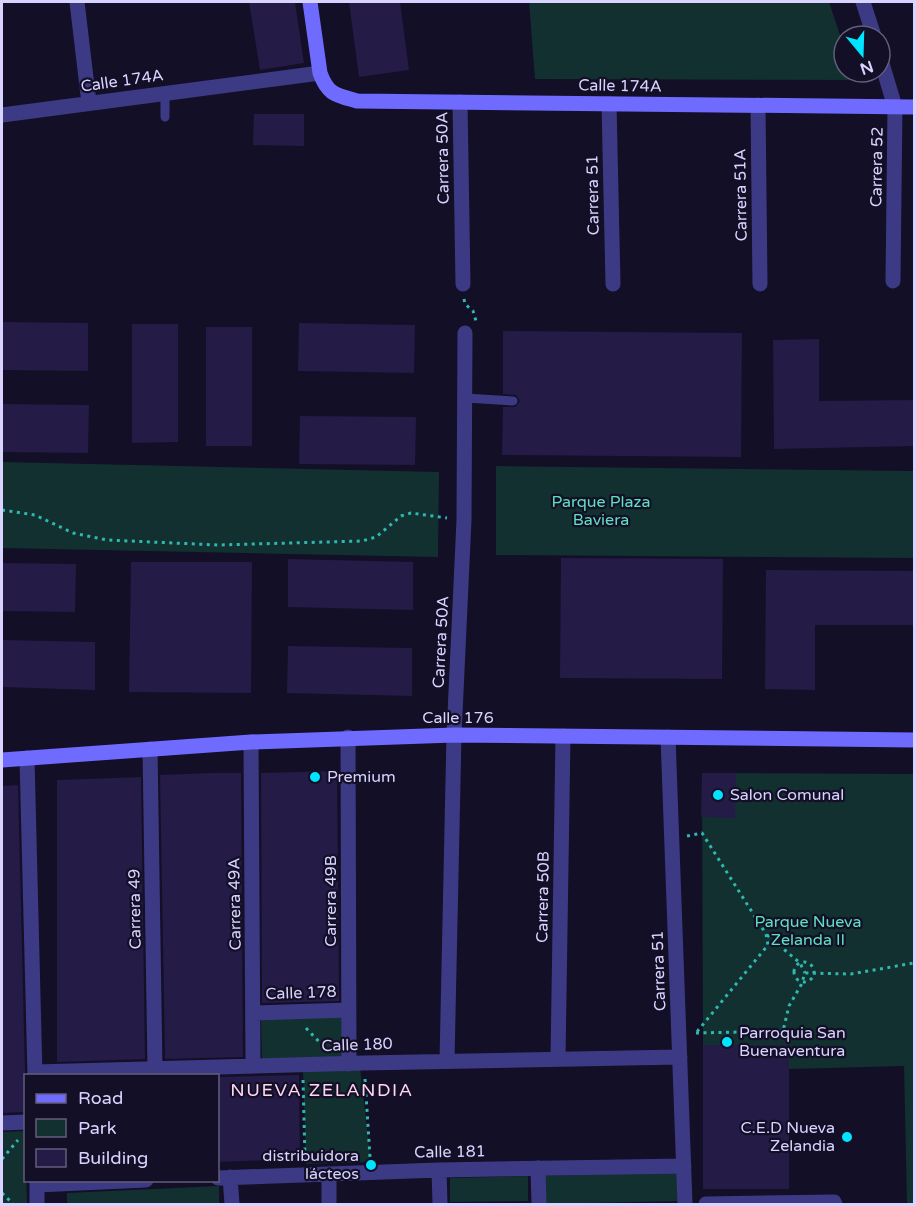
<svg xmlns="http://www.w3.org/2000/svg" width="916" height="1206" font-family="'Varela Round',sans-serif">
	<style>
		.green { fill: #12302f }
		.building { fill: #241b47 }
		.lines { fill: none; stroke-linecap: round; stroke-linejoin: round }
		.path { stroke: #2fb8b0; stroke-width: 3; stroke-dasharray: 3 4.5; stroke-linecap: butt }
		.lane { stroke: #3d3a85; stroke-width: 9 }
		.street { stroke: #3d3a85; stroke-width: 15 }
		.secondary { stroke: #6f6bff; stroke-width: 15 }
		.poi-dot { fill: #00e5ff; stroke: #130f26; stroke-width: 2 }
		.labels { text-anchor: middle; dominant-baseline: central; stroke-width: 4.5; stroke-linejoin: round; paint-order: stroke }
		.street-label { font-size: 16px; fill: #d9d4ff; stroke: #130f26 }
		.park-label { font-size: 16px; fill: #5fe0c0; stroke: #130f26 }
		.poi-label { font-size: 16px; fill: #d9d4ff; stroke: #130f26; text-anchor: start }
		.neighbourhood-label { font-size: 18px; letter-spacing: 1.5px; fill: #ffd6f0; stroke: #130f26 }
	</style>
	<rect width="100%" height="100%" fill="#130f26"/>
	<path class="green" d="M529,2h300l15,45v25h9l2,8 -320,-1z
		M2,462l437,10 -1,85 -436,-9z
		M496,466l418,5v87l-418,-3z
		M702,773l212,1v430h-7l-3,-138 -115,3v-24h-86z
		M345,1017v42l-83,3 -1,-43z
		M360,1067l10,88 -2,7 -62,2 -3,-94z
		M25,1131l2,73h-25v-72z
		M680,1172l1,29 -135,3 -1,-28z
		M528,1176v25l-78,1v-24z
		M219,1186v18h-152v-11z"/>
	<path class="building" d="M249,2h46l9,61 -44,7z
		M349,2h51l9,68 -50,7z
		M254,114h50v32l-51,-1z
		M2,322l86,1v48l-86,-1z
		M299,323l116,2 -1,48 -116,-2z
		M132,324h46v118l-46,1z
		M206,327h46v119h-46z
		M503,331l239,2 -1,124 -239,-2 1,-48h12l5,-6 -4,-6 -13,-1z
		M819,339v62l96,-1v46l-141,3 -1,-109z
		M2,404l87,1 -1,48 -86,-1z
		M300,416l116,1 -1,48 -116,-1z
		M561,558l162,1 -1,120 -162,-1z
		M288,559l125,3v48l-125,-3z
		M131,562h121l-1,131 -122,-1z
		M2,563l74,1 -1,48 -73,-1z
		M766,570l149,1v54h-100v65l-50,-1z
		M2,640l93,2v48l-93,-3z
		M288,646l124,2v48l-125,-3z
		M337,771l2,230 -77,2 -1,-230z
		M210,773h31l2,284 -78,2 -5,-284z
		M702,773h34l-1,45 -34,-1z
		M141,777l4,282 -88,3v-282z
		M18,785l8,327 -24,1v-327z
		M703,1045h86v144h-86z
		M299,1075l1,84 -82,3v-85z"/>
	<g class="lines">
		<path class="path" d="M464,299l1,5 8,7 3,10
			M2,510l33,5 38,18 34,7 111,5 144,-4 14,-4 25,-21 10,-3 36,5
			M687,836l15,-3 64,101 2,11 -72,88
			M767,935l33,28 5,10
			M794 972a10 10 0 1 1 20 0a10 10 0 1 1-20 0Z
			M306,1028l18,19
			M696,1033l87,-2 6,-25 12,-21 4,-12 46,1 63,-11
			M365,1079l5,78
			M303,1080l2,78
			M2,1159l16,-19
			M2,1193l11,11"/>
		<path class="lane" d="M165,93v24
			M465,398l48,3"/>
		<path class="street" d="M77,2l12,101
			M863,2l11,34
			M880,57l15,50 -2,174
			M460,102l3,182
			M609,104l4,180
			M758,105l2,179
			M2,115l318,-42
			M348,737l1,327
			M668,737l17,467
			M251,742l2,324
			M150,749l5,320
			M27,758l8,318
			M254,1013l95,-3
			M558,1059l5,-323
			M447,1061l7,-326 10,-215 1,-187
			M35,1072l329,-9 316,-6
			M2,1123l24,-1
			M538,1168l1,36
			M439,1170l1,34
			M329,1174v30
			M230,1177l2,27
			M218,1178l221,-8 245,-4
			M37,1180v24
			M37,1185l109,-5
			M706,1204l128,-2 1,2"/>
		<path class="secondary" d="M310,2l10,71c8,22 16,22 37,28l557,6
			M2,760l249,-18 203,-7 460,5"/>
	</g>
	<g class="poi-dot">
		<circle cx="315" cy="777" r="6"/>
		<circle cx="718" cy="795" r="6"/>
		<circle cx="727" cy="1042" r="6"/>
		<circle cx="847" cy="1137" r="6"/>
		<circle cx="371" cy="1165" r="6"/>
	</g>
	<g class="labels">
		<g class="street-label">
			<text transform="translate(122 81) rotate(-8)">Calle 174A</text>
			<text transform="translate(620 86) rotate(1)">Calle 174A</text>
			<text transform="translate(443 158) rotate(-91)">Carrera 50A</text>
			<text transform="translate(877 167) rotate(-89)">Carrera 52</text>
			<text transform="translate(593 195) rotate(-91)">Carrera 51</text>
			<text transform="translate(741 195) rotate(-91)">Carrera 51A</text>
			<text transform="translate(441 642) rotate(-87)">Carrera 50A</text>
			<text x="458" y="718">Calle 176</text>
			<text transform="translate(543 897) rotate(-89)">Carrera 50B</text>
			<text transform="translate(331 901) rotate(-90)">Carrera 49B</text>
			<text transform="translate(235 904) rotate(-91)">Carrera 49A</text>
			<text transform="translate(135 909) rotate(-91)">Carrera 49</text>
			<text transform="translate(659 971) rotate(-92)">Carrera 51</text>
			<text transform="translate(301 993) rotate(-2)">Calle 178</text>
			<text transform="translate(357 1045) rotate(-2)">Calle 180</text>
			<text transform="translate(450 1152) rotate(-1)">Calle 181</text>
		</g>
		<g class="park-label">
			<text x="601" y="502">Parque Plaza<tspan x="601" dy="18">Baviera</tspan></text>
			<text x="808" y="922">Parque Nueva<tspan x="808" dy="18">Zelanda II</tspan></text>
		</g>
		<g class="poi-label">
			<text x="327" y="777">Premium</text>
			<text x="730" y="795">Salon Comunal</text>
			<text x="739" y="1033">Parroquia San<tspan x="739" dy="18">Buenaventura</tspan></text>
			<text x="835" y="1128" text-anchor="end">C.E.D Nueva<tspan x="835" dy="18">Zelandia</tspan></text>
			<text x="359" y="1156" text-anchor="end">distribuidora<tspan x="359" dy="18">lácteos</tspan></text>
		</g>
		<g class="neighbourhood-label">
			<text x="322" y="1090">NUEVA ZELANDIA</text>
		</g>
	</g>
	<rect width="916" height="1206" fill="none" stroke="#d9d4ff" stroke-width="6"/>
	<rect x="24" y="1074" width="195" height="108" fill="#130f26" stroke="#625e7d" stroke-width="1.5"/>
	<rect x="36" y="1094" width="30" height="9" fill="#6f6bff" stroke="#625e7d" stroke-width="1.5"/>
	<text x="78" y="1104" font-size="18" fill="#d9d4ff">Road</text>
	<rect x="36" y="1119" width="30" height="18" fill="#12302f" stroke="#625e7d" stroke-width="1.5"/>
	<text x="78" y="1134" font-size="18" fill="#d9d4ff">Park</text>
	<rect x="36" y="1149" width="30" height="18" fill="#241b47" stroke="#625e7d" stroke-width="1.5"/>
	<text x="78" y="1164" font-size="18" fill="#d9d4ff">Building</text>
	<g transform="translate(862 54) rotate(161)"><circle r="28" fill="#130f26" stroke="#625e7d" stroke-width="1.5"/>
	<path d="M0-4.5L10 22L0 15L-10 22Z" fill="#00e5ff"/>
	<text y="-9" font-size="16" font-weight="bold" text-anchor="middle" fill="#d9d4ff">N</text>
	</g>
</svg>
